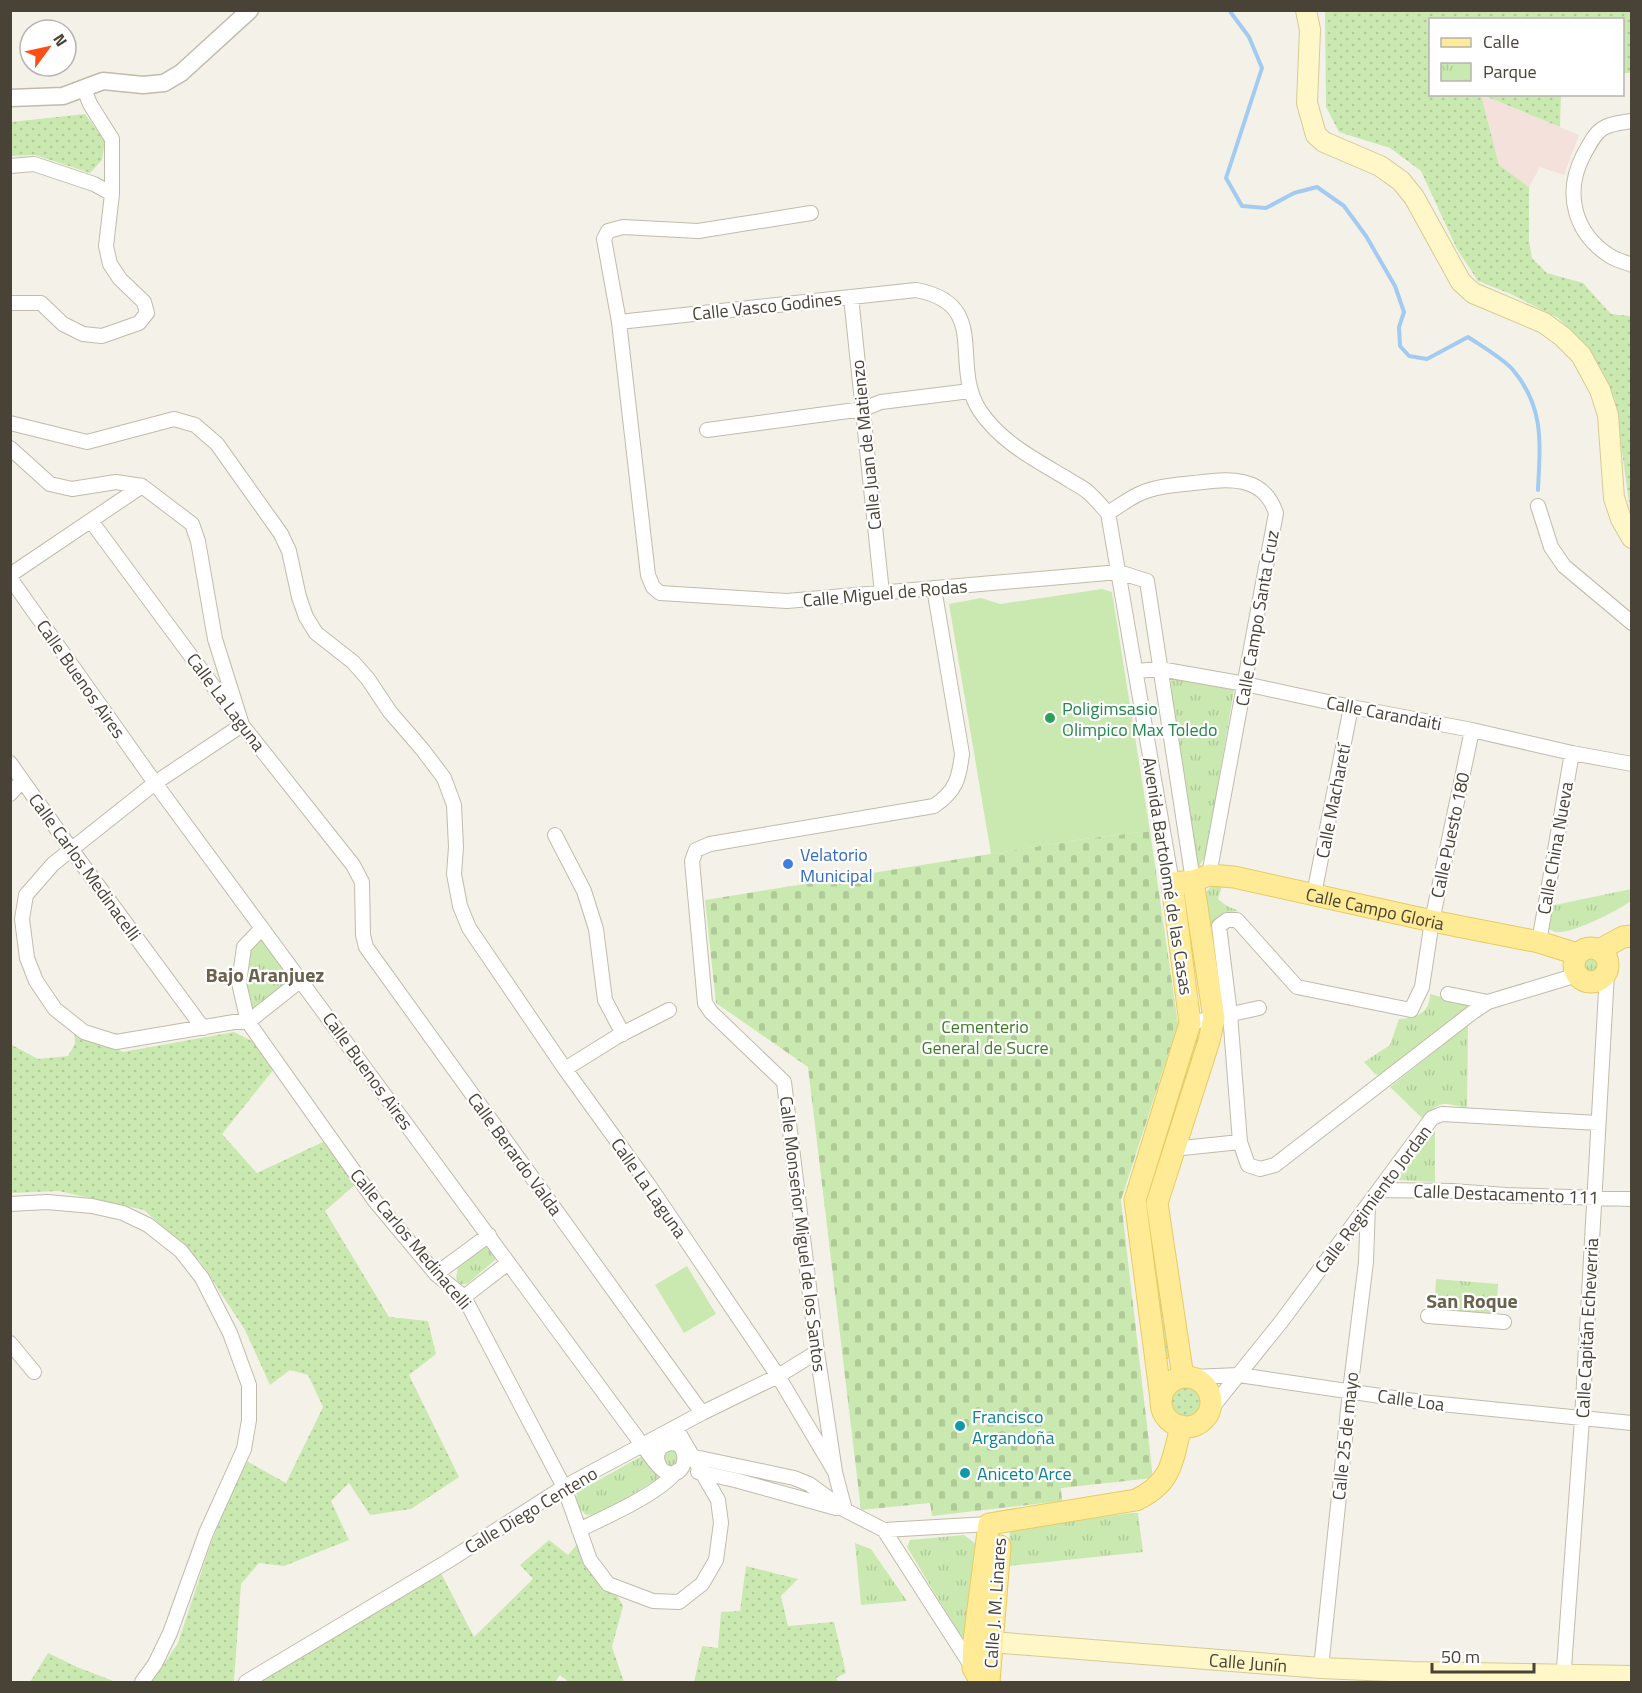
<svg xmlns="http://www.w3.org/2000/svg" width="1642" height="1693" font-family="'Titillium Web',sans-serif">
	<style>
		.medical { fill: #f5e1db }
		.grass { fill: url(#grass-dots) }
		.cemetery { fill: url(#cemetery-stones) }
		.park { fill: url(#park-tufts) }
		.garden { fill: #cae9b0 }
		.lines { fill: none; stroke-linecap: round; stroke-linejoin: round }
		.stream { stroke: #a3cbf2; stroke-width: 4 }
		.minor-casing { stroke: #c0bbaa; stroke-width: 16 }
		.tertiary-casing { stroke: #c0bbaa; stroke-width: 19 }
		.secondary-casing { stroke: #d5ca97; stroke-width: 22 }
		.primary-casing { stroke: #e7cb64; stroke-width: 23 }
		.minor { stroke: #fff; stroke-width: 14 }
		.tertiary { stroke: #fff; stroke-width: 16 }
		.secondary { stroke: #fff7c7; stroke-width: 20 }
		.primary { stroke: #ffeb96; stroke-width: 21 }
		.leisure-dot { fill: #2e9e5b; stroke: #fff; stroke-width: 2 }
		.shop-dot { fill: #3f7fe0; stroke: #fff; stroke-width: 2 }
		.culture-dot { fill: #0f9aa8; stroke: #fff; stroke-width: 2 }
		.labels { text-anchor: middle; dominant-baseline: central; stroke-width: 4.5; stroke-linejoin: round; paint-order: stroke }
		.street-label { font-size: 18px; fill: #484336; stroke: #fff }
		.leisure-label { font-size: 18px; fill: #27864d; stroke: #fff; text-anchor: start }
		.shop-label { font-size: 18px; fill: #366cbe; stroke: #fff; text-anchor: start }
		.park-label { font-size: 18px; fill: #407c28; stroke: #fff }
		.culture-label { font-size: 18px; fill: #0d838f; stroke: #fff; text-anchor: start }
		.neighbourhood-label { font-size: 20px; font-weight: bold; fill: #6b624d; stroke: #fff }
	</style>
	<defs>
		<pattern id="grass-dots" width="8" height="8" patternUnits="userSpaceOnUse" patternTransform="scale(1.5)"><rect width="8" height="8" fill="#cae9b0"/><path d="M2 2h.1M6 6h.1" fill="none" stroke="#afc998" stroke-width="1.8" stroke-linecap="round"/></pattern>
		<pattern id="cemetery-stones" width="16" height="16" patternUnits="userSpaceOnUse" patternTransform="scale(1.5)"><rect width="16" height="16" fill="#cae9b0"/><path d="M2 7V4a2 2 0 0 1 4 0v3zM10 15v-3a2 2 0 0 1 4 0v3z" fill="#afc998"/></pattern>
		<pattern id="park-tufts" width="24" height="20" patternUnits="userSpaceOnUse" patternTransform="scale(1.5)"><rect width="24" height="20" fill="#cae9b0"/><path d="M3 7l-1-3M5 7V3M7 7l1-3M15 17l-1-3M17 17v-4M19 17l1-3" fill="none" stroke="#afc998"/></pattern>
	</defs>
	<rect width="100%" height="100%" fill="#f4f2e8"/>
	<path class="medical" d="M1481,95l98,40 -15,40 -24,-8 -11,20 -30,-22z"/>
	<path class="grass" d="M1325,11h306v62h-9v-53h-192v74l51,1 18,70 30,22v55l3,16 15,15 36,10 28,31 20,2v201l-16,-117 -25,-50 -32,-32 -47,-24 -33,-13 -21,-32 -36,-78 -31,-23 -51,-16 -13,-25z
		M1482,95h79l-1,32z
		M85,114l20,27 -3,19 -12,13 -55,-18 -24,1v-34z
		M74,1023l11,11 38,18 111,-20 22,11 18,26 -52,65 35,39 70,-33 30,43 -32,28 64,106 39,4 8,33 -27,21 50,102 -48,32 -41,6 -21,-32 -18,18 18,39 -65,26 -25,-3 -18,21 -7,97 -2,1h-80l26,-39 31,-94 34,-90 43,24 37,-76 -15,-32 -18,-5 -20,15 -25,-55 -45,-69 -56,-51 -85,-19 -48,2 -1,-149 28,15 30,-3 7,-12z
		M1197,1035l3,2 -50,158 21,160 -3,4h-4l-23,-153z
		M1166 1403a20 20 0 1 1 40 0a20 20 0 1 1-40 0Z
		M584,1536l39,70 -11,41 12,35h-55l-9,-7 -5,7h-294l180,-109 33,64 59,-58 -13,-14 29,-25 19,15z
		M746,1566l52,13 -17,17 7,30 46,-4 12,51 -10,5 2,4h-144l8,-36 16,2 3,-36 19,-1z
		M48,1653l29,14 39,15h-86z"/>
	<path class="cemetery" d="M1150,831l28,193 -57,176 32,278 -92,10 1,13 -130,15 -2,-13 -69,7 -53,-443 -92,-64 -11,-103 378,-61z"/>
	<path class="park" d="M1173,678l51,8 10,4 -28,165 -8,13 -29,-184z
		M1223,883l-5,16 9,7 12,5c-13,1 -22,2 -26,16l12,82 -6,1 -16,-108c3,-13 7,-17 20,-19z
		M1631,889v12c-12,9 -59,33 -74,31 -3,0 -6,-2 -9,-3l2,-23z
		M262,937l30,43 -41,33 -8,-34 6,-32z
		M1580 965a11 11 0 1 1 22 0a11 11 0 1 1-22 0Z
		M1430,994l40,11 -90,71 -5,-2 -11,-12 26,-17 9,-26c16,-1 31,-5 31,-25z
		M1468,1025l-1,83c-24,-5 -27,-9 -44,11l-33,-32z
		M1435,1131v51l-38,-2z
		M485,1246l7,2 4,5 -1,7 -28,24h-7l-4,-6 2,-11z
		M1436,1279l62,5 -2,30 -62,-5z
		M664 1458a7 7 0 1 1 14 0a7 7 0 1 1-14 0Z
		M642,1456l17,22 -59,36 -14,1c-9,-8 -11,-12 -9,-23z
		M1132,1513h6l5,39 -135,14 2,-37z
		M964,1535l12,9 -7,92 -8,1 -54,-90 3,-7z
		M855,1543l16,6 36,52 -46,4z"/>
	<path class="garden" d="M1102,589l10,3 38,239 -67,8 -92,15 -42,-250 32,-6 19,6z
		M687,1266l29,48 -32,19 -29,-48z"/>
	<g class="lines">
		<path class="stream" d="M1229,10l20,27 13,31 -36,110 16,28 24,2 28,-15 23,-6 27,19 22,30 29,50 9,26 -5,15 1,19 9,10 18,3 41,-22c12,8 37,23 45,33 32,38 27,74 25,120"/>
		<g class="minor-casing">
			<path id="minor" d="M1632,121c-32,4 -34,7 -49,35 -19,37 -9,77 27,100 6,4 15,6 22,9
				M10,166l24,-2 60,20 18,10
				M811,213l-113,18 -75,-4 -15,4 -4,8 15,83 29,253 5,12 7,6 127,8 332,-29 28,9 46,300
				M851,297l31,296
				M10,303h31l22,21 20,10 19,2 37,-13 8,-10 -3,-11 -24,-23 -10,-15 -4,-18 6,-52v-55l-22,-35 -6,-15
				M619,322l297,-32c76,14 33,74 64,121 21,31 54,48 86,67 7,5 17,9 23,15 7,6 13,14 19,20l64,370
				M10,423l77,19 87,-23 21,6 22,19 64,90 8,17 10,46 7,20 10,16 37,29 15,17 22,33 32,37 22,29 10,27 2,42 -2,27 6,32 9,22 96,141 83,115 130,192 57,96
				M707,430l156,-21 18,-7 89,-11
				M10,448l40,36 22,5 44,-7 26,4
				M1538,506l13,41 13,19 68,57
				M1108,513c10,-6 20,-14 31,-19 17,-8 36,-9 55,-11 33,-4 69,-9 82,30l-67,362
				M91,521l151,204 111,140 9,17 1,53 3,12 336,466
				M10,575l132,-89 50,38 6,17 17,98 27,86 -87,58 -102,81 -27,31 -4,24 5,39 9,23 19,28 29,23 32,10 118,-20h14l53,-42
				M10,578l145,205 488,663c6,7 13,20 21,25 24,14 29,-34 3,-27 -11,4 -12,15 -7,23
				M1136,671l24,-2 85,15 106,23 121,23 100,23 60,11
				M1472,730l-40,191 -10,66 -11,23 -114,-23 -60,-67h-10l-8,6 11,88 10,128 8,23 12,4 15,-4 198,-153 15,-10 89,-27
				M10,763l61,86 132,179
				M10,794l12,-13
				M555,835l29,56 12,38 9,71 18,34
				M1314,894l37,-187
				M262,928l-18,19 -5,36 9,39 127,179 61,73 28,23 100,190 26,73 18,24 45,17 26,1 23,-18 14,-24 5,-37 -3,-23 -42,-72
				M1539,942l33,-189
				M1448,994l40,8
				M1190,1023l69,-15
				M565,1069l53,-33 51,-26
				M1173,1149l67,-7
				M1380,1190l72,1 54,4 126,4
				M10,1204l37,-2 45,4 31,7 25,12 33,26 21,27 28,55 19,52v35l-5,29 -38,84 -36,100 -15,31 -13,18
				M436,1274l53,-39
				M464,1297l44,-34
				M1428,1316l76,6
				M10,1343l24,29
				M1191,1377l48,-2 182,27 211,21
				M1210,1410l71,-88 151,-204 10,-4 156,9
				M690,1456l104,22 15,6 36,26 39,20 105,-6
				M698,1472l37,8 101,28
				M845,1510l-10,-38 -18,-120 -33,-270 -73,-70 -6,-9 -13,-142 4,-11 14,-6 224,-38c22,-15 25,-27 28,-52l-28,-166
				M579,1530c28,-14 78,-35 98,-59
				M884,1530l88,137
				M1321,1668l29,-277 16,-129 2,-58
				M246,1682l202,-121 116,-74 138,-74 76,-37 39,-24
				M1563,1682l19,-263 25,-446"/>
		</g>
		<g class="tertiary-casing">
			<path id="tertiary" d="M10,98l53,-2 40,-15 40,4 21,-2 17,-10 69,-63"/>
		</g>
		<g class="secondary-casing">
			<g id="secondary">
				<path d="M1306,10l4,20 -3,73 9,32 8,7 56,24 21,15 13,16 47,85 12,11 71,30 19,14 18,18 19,35 8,25 6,83 7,21 11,19"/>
				<path id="s1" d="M991,1642l330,26 92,4 219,4"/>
			</g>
		</g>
		<g class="primary-casing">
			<g id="primary">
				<circle cx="1591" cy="965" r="17"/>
				<path d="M1601,949l22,-12 9,-1"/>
				<path d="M1183,1377l-26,-174 52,-162 5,-23 -21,-137"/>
				<circle cx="1186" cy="1402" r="25"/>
				<path id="s2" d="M1161,1399l-26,-199 55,-177 -18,-140 21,-2 16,-6 25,2 198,44 107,21 38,12"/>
				<path d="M981,1682l-8,-14 1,-28 15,-116 147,-24c36,-17 36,-38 45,-74"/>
				<path d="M989,1682l11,-136"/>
			</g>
		</g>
		<use href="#minor" class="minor"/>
		<use href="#tertiary" class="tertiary"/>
		<use href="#secondary" class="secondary"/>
		<use href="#primary" class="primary"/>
	</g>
	<circle class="leisure-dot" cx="1050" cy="718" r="6"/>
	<circle class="shop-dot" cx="788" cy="864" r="6"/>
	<g class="culture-dot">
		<circle cx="960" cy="1426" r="6"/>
		<circle cx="965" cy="1473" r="6"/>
	</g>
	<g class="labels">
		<g class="street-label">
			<text transform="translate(767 306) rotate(-6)">Calle Vasco Godines</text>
			<text transform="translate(866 445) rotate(-96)">Calle Juan de Matienzo</text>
			<text transform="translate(885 593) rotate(-5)">Calle Miguel de Rodas</text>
			<text transform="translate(1257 618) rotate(-80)">Calle Campo Santa Cruz</text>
			<text transform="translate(81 679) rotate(55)">Calle Buenos Aires</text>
			<text transform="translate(226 702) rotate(53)">Calle La Laguna</text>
			<text transform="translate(1384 713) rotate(11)">Calle Carandaiti</text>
			<text transform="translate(1333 801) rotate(-79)">Calle Macharetí</text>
			<text transform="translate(1450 835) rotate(-78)">Calle Puesto 180</text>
			<text transform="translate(1555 848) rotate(-80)">Calle China Nueva</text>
			<text transform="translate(85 867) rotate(54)">Calle Carlos Medinacelli</text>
			<text transform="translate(1168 876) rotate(81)">Avenida Bartolomé de las Casas</text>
			<text stroke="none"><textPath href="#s2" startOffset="735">Calle Campo Gloria</textPath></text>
			<text transform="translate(368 1071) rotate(54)">Calle Buenos Aires</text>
			<text transform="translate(515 1154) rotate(54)">Calle Berardo Valda</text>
			<text transform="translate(649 1188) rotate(55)">Calle La Laguna</text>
			<text transform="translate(1506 1194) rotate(2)">Calle Destacamento 111</text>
			<text transform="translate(1373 1199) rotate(-53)">Calle Regimiento Jordan</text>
			<text transform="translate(803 1234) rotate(83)">Calle Monseñor Miguel de los Santos</text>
			<text transform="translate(411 1239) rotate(50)">Calle Carlos Medinacelli</text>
			<text transform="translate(1587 1328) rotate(-87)">Calle Capitán Echeverria</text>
			<text transform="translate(1411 1400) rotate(8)">Calle Loa</text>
			<text transform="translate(1345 1436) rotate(-84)">Calle 25 de mayo</text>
			<text transform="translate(531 1510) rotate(-31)">Calle Diego Centeno</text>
			<text transform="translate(995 1603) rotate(-86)">Calle J. M. Linares</text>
			<text stroke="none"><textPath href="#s1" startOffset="258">Calle Junín</textPath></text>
		</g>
		<g class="leisure-label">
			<text x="1062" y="708">Poligimsasio<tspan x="1062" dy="21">Olimpico Max Toledo</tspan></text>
		</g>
		<g class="shop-label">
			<text x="800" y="854">Velatorio<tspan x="800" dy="21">Municipal</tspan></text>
		</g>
		<g class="park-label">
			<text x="985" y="1026">Cementerio<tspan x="985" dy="21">General de Sucre</tspan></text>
		</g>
		<g class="culture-label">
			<text x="972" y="1416">Francisco<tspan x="972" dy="21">Argandoña</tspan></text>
			<text x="977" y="1473">Aniceto Arce</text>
		</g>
		<g class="neighbourhood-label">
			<text x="265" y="974">Bajo Aranjuez</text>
			<text x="1472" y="1300">San Roque</text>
		</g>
	</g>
	<rect width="1642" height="1693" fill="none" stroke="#484336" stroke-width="24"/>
	<rect x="1429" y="18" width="195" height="78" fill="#ffffff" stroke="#b6b4af" stroke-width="1.5"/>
	<rect x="1441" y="38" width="30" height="9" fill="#ffeb96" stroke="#b6b4af" stroke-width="1.5"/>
	<text x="1483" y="48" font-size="18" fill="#484336">Calle</text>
	<rect x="1441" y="63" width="30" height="18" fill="url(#park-tufts)" stroke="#b6b4af" stroke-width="1.5"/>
	<text x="1483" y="78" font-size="18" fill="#484336">Parque</text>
	<g transform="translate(48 48) rotate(57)"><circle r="28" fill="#ffffff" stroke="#b6b4af" stroke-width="1.5"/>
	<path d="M0-4.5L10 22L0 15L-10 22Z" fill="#ff4e15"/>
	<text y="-9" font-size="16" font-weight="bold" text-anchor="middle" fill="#484336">N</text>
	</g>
	<path d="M1432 1663v9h102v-9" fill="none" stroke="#484336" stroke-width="3"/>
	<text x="1441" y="1663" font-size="18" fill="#484336" stroke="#ffffff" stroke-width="4.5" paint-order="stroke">50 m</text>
</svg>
